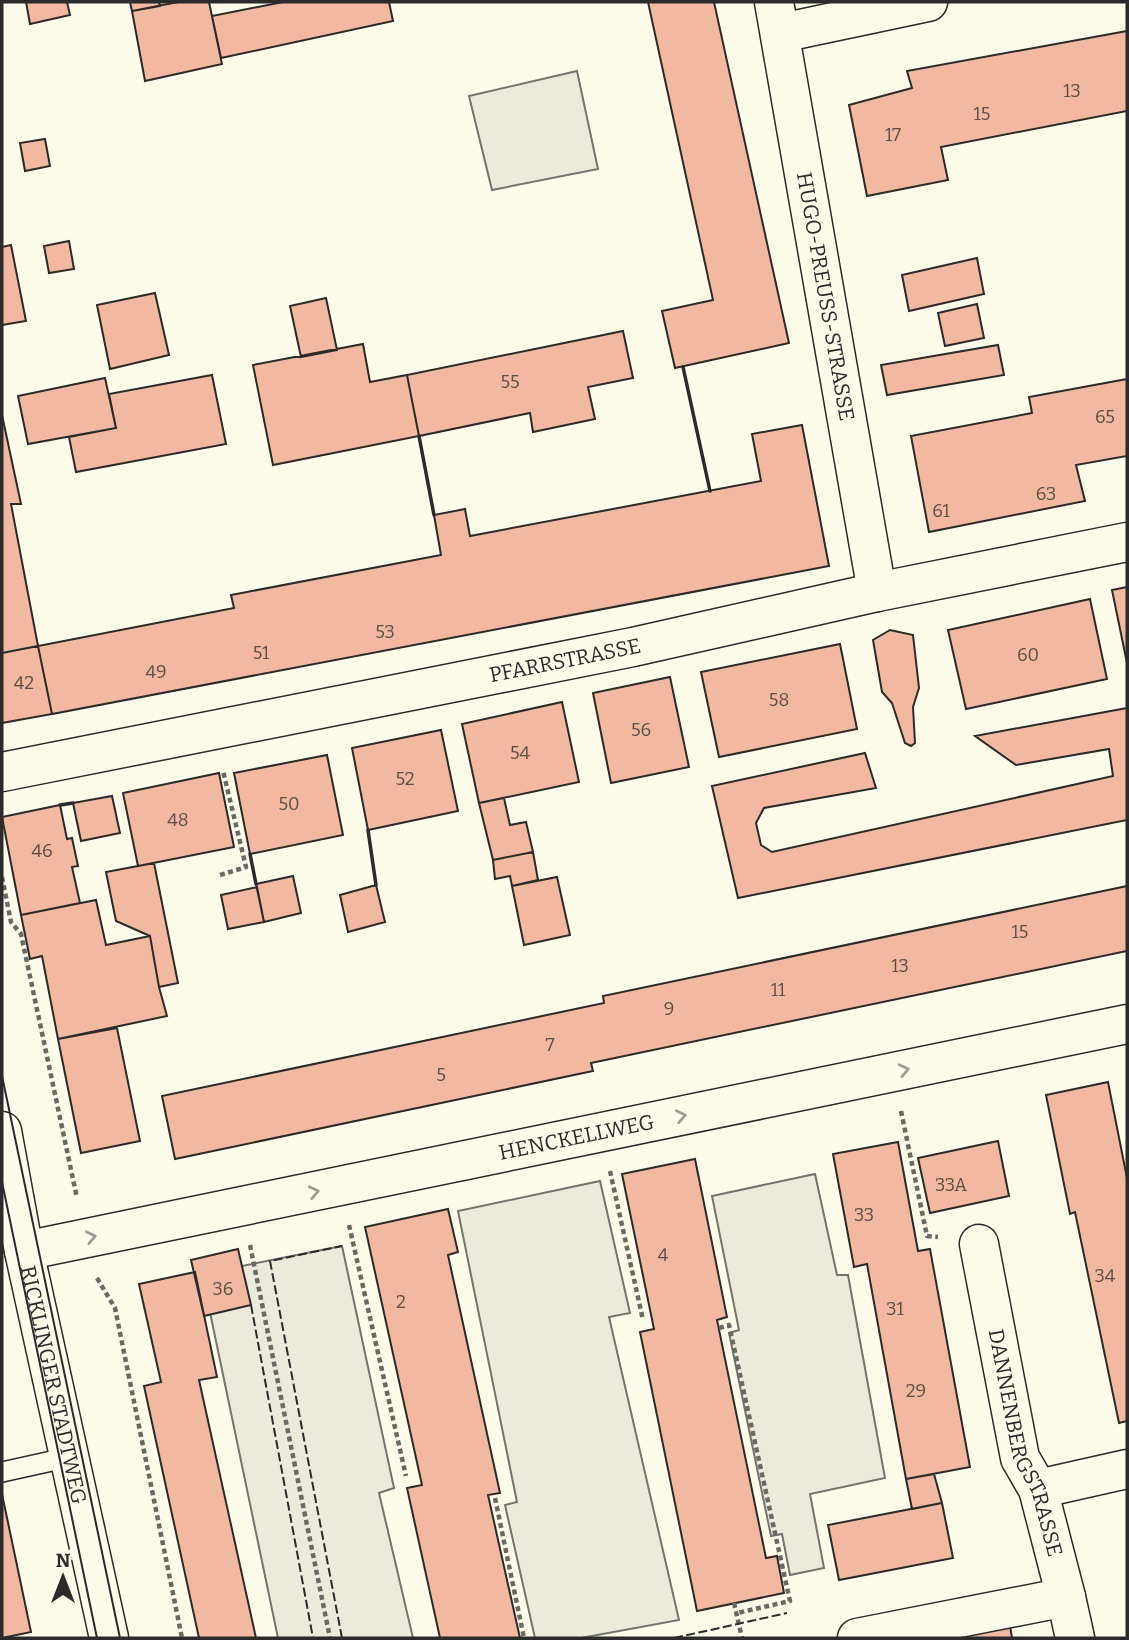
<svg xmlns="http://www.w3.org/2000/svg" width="1129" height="1640" font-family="Bitter,serif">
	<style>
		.green { fill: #ecebdb; stroke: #74746e; stroke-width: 2 }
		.building { fill: #f2b8a0; stroke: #2b2b2b; stroke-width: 2 }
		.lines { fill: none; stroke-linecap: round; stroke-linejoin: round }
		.service-casing { stroke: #2b2b2b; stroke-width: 22 }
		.minor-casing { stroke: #2b2b2b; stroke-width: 41 }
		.tertiary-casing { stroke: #2b2b2b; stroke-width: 41 }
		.path { stroke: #6a6964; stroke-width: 4.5; stroke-dasharray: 5 3.5; stroke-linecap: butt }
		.service { stroke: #fdfbea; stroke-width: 19 }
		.minor { stroke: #fdfbea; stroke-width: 38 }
		.tertiary { stroke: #fdfbea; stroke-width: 38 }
		.tram { stroke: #2b2b2b; stroke-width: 2 }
		.fence { stroke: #2b2b2b; stroke-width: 2; stroke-dasharray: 9 3.5; stroke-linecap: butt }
		.wall { stroke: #2b2b2b; stroke-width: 3.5 }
		.oneway { stroke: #9e9d94 }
		.labels { text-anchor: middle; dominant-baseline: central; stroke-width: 5; stroke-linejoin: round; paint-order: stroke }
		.number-label { font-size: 18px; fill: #5d4e48 }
		.street-label { font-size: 21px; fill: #2b2b2b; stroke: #fdfbea }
	</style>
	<rect width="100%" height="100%" fill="#fdfbea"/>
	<path class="green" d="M577,71l21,98 -106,21 -23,-94z
		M815,1174l22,101h11l37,203 -75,16 14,74 -34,7 -8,-41 -11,2 -42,-203 10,-3 -27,-134z
		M600,1181l30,132 -21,4 70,303 -98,18h-46l-30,-133 12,-3 -59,-291z
		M342,1246l52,242 -15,5 34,145h-135l-76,-364z"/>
	<path class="building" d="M26,2h41l3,13 -40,9z
		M130,2h29l1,4 -28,5z
		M178,2h31l13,62 -77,17 -13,-70z
		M283,2h106l4,19 -172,37 -9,-42z
		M648,2h66l75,341 -114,25 -13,-57 51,-11z
		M1127,31v80l-186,36 7,33 -81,16 -18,-91 63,-17 -5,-17z
		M45,139l5,27 -25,5 -5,-28z
		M69,241l5,28 -25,4 -5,-27z
		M11,245l15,76 -24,4v-78z
		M977,258l7,36 -75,17 -7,-36z
		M155,293l14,62 -59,14 -13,-64z
		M326,298l11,52 -36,7 -11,-51z
		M977,304l7,34 -39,8 -7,-33z
		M623,331l10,47 -45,9 7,32 -62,13 -3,-19 -111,23 -12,-61z
		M363,344l7,38 37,-7 12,61 -146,29 -20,-100z
		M998,345l6,30 -117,20 -6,-30z
		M212,375l14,69 -150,28 -7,-35 47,-9 -7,-34z
		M105,378l11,50 -88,16 -10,-48z
		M1127,379v77l-51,9 9,36 -156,31 -18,-96 121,-23 -3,-16z
		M2,415l19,89h-10l27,142 -36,7z
		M802,425l27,141 -777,148 -14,-68 196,-38 -3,-13 210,-40 -7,-40 31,-6 5,27 291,-55 -9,-47z
		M1127,587v76l-15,-73z
		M1090,599l17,80 -141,30 -18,-79z
		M890,630l23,5 6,53 -6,19 2,36 -4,3 -6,-3 -13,-40 -10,-11 -9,-52z
		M840,644l17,85 -138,28 -18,-85z
		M38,646l14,68 -50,9v-70z
		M670,677l19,90 -78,16 -18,-90z
		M562,702l17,80 -100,21 -17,-79z
		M1127,708v112l-389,78 -26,-112 153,-33 11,35 -112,20 -8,15 5,22 11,7 341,-76 -4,-27 -93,16 -41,-29z
		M441,730l17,81 -90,19 -16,-82z
		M327,755l16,80 -93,19 -16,-81z
		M219,773l15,74 -96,19 -15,-73z
		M112,796l8,37 -39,8 -8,-38z
		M504,798l6,27 16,-3 7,30 -40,8 -14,-57z
		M60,805l7,34 5,-1 6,28 -6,1 8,36 -59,12 -19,-98z
		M533,852l5,28 -26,6 -2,-10 -15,3 -2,-19z
		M154,863l24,120 -19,4 -9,-51 -34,-15 -10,-49z
		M293,876l8,37 -37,9 -8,-38z
		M557,877l13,58 -46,10 -12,-59z
		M376,885l9,37 -37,10 -8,-37z
		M1127,886v65l-536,112 2,8 -418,88 -13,-63 442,-93 -1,-7z
		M257,887l7,35 -36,7 -7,-34z
		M96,900l10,45 44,-9 9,51 8,29 -109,23 -16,-83 -12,3 -9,-44z
		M117,1028l23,113 -59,12 -23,-114z
		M1108,1082l19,96v243l-8,2 -44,-211 -5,2 -24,-119z
		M998,1141l11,55 -79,17 -12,-55z
		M898,1142l20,109 12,-2 40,218 -64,12 -39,-215 -13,3 -21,-113z
		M695,1159l32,158 -10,3 49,238 11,-2 7,37 -87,18 -57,-279 14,-3 -32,-155z
		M448,1209l10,43 -10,3 52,238 -12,2 32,143h-80l-33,-150 15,-3 -57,-258z
		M238,1249l13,56 -47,11 -13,-56z
		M195,1272l22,105 -18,3 57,258h-57l-55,-252 17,-4 -22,-98z
		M934,1474l8,29 -30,6 -6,-30z
		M2,1494l29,138 -29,6z
		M942,1503l11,55 -114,22 -11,-55z
		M1010,1626l2,12h-66z"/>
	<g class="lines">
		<g class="service-casing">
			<path id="service" d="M2,1472l68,-15"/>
		</g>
		<g class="minor-casing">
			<g id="minor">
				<path id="s1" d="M774,2l103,590"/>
				<path d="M781,33l147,-31"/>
				<path id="s2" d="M979,1244l41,214 18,31 28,108 9,41"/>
				<path id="s3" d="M24,1251l1103,-227"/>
				<path d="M1038,1489l89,-20"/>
				<path d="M857,1638l209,-41"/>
			</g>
		</g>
		<g class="tertiary-casing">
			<g id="tertiary">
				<path id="s4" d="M2,772l631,-125 244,-55 250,-50"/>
				<path id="s5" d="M2,1131l22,120 85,387"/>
			</g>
		</g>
		<path class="path" d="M220,875l26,-8 -23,-96
			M2,877l9,45 10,12 56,264
			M901,1111l26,125 11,1
			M610,1171l33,149
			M349,1225l57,251
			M250,1245l80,393
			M97,1278l18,30 67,330
			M719,1328l10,-3 61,276 -53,12
			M495,1498l29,140
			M734,1603l8,35"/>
		<use href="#service" class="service"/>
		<use href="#minor" class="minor"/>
		<use href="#tertiary" class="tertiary"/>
		<path class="tram" d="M2,1076l118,562
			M2,1182l95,456"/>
		<path class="fence" d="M251,1305l62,333
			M342,1638l-72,-377 72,-15
			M674,1638l113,-25"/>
		<path class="wall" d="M683,367l27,124
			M419,436l15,79
			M60,805l13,-2
			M368,830l8,55
			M250,854l6,30"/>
	</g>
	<defs><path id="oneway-chevron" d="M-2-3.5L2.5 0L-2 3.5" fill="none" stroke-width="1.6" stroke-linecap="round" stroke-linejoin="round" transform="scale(1.75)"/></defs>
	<g class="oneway">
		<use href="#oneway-chevron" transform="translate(904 1070) rotate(-12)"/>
		<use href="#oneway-chevron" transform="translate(681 1116) rotate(-12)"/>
		<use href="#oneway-chevron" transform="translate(314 1192) rotate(-12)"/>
		<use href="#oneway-chevron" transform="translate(91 1237) rotate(-12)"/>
	</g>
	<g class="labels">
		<g class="number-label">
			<text x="1072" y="91">13</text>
			<text x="982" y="114">15</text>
			<text x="893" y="135">17</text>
			<text x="510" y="382">55</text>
			<text x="1105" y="417">65</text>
			<text x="1046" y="494">63</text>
			<text x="941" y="511">61</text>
			<text x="385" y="632">53</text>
			<text x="261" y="653">51</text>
			<text x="1028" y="655">60</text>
			<text x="156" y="672">49</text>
			<text x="24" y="683">42</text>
			<text x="779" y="700">58</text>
			<text x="641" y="730">56</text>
			<text x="520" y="753">54</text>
			<text x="405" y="779">52</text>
			<text x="289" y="804">50</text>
			<text x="178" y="820">48</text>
			<text x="42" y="851">46</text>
			<text x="1020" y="932">15</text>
			<text x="900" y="966">13</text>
			<text x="778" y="990">11</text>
			<text x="669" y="1009">9</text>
			<text x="550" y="1045">7</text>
			<text x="441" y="1075">5</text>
			<text x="951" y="1185">33A</text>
			<text x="864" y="1215">33</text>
			<text x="663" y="1255">4</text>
			<text x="1105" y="1276">34</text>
			<text x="223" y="1289">36</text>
			<text x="401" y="1302">2</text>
			<text x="895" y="1309">31</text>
			<text x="916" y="1391">29</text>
		</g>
		<g class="street-label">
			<text stroke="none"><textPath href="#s1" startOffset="299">HUGO-PREUSS-STRASSE</textPath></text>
			<text stroke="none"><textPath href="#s4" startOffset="574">PFARRSTRASSE</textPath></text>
			<text stroke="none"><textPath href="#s3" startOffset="564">HENCKELLWEG</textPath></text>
			<text stroke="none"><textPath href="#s5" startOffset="259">RICKLINGER STADTWEG</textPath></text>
			<text stroke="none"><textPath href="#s2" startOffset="205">DANNENBERGSTRASSE</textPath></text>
		</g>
	</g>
	<rect width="1129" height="1640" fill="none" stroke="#2b2b2b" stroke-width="7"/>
	<g transform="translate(63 1577)" stroke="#fdfbea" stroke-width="5" paint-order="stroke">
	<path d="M0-5L12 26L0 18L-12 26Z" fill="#2b2b2b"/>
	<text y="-10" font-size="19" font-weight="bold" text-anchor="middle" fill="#2b2b2b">N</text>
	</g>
</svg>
